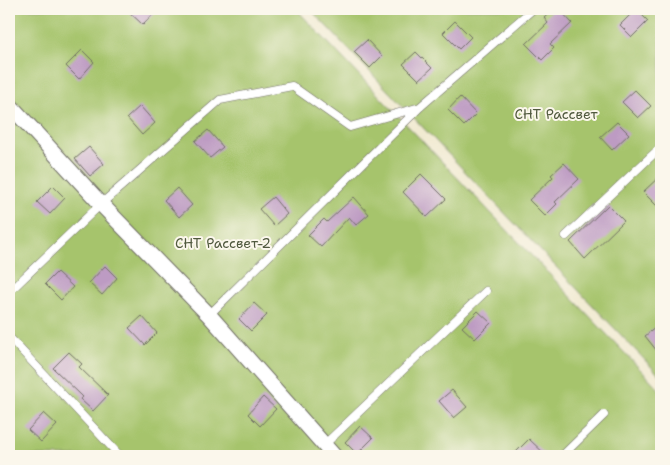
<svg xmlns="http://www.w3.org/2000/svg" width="670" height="465" font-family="'Shantell Sans',sans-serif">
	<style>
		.green { fill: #a6c46c; stroke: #68784c }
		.building { fill: #bd9bc3 }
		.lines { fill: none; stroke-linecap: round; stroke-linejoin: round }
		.service-casing { stroke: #706e65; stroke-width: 9 }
		.minor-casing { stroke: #706e65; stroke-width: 17 }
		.service { stroke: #fff; stroke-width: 8 }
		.minor { stroke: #fff; stroke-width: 15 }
		.labels { text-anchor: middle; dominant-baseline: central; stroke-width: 4; stroke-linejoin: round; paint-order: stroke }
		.park-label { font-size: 14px; fill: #50593e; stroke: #fbf7ec }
	</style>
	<rect width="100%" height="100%" fill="#fbf7ec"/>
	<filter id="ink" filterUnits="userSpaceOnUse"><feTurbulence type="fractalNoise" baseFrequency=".02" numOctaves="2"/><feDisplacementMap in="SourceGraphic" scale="10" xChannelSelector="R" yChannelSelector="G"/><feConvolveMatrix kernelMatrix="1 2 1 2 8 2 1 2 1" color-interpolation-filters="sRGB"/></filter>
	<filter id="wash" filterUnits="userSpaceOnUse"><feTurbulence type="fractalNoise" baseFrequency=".0096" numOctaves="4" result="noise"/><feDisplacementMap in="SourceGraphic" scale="20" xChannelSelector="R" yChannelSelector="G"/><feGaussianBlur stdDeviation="1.12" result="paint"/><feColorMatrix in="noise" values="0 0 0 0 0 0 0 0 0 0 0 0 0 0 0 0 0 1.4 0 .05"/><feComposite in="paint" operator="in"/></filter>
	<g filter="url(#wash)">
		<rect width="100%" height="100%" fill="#f1ead1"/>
		<path class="green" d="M9,9h287l365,382v65h-652z
			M310,9h351v368z"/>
		<g id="blocks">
			<path class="building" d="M126,9h32l-15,16z
				M554,9h5l13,14 -22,21 4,4 -12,12 -16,-16 22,-21 -4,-5z
				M636,9l12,12 -16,16 -12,-12z
				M455,21l16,16 -12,12 -16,-16z
				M367,40l15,16 -12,12 -16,-16z
				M82,50l12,12 -15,17 -13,-13z
				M416,52l16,16 -13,12 -16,-16z
				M635,90l16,16 -13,12 -16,-16z
				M460,97l16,17 -12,12 -16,-16z
				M140,106l15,17 -13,12 -15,-17z
				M617,122l12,12 -17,16 -12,-13z
				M208,130l15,17 -13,11 -15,-17z
				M89,147l15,17 -14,12 -15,-17z
				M564,163l15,16 -24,23 2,2 -12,12 -16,-16 24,-23 -2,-2z
				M421,174l25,25 -19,18 -24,-25z
				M661,175v35l-18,-18z
				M53,186l12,12 -15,16 -13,-12z
				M177,188l15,17 -13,12 -15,-17z
				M273,197l14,17 -13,12 -15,-17z
				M354,197l15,17 -13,11 -7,-8 -28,30 -13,-12 16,-16 3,3z
				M608,205l16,16 -39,38 -15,-17z
				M105,266l12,12 -15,17 -13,-12z
				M57,272l16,15 -12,13 -16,-16z
				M254,303l13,12 -16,16 -12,-12z
				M478,311l13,12 -16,16 -13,-12z
				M142,316l15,17 -12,12 -16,-17z
				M661,323v33l-16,-20z
				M69,352l13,12 -3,3 29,28 -15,16 -13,-12 3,-2 -30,-29z
				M452,390l15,17 -13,11 -15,-17z
				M263,397l13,12 -16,17 -12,-12z
				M44,413l13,12 -16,17 -13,-12z
				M360,426l13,12 -16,16 -12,-12z
				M529,439l18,17h-35z"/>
		</g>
	</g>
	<g filter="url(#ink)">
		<use href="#blocks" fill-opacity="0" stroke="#706e65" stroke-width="1"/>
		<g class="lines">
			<g class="service-casing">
				<path id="service" d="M566,236l95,-89
					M9,292l92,-88 119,-104 72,-14 58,41 70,-20
					M209,315l211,-208 113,-98
					M9,337l111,119
					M323,446l163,-155
					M562,456l42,-41"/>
			</g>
			<g class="minor-casing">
				<path id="minor" d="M9,104l92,100 108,111 125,141"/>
			</g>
			<use href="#service" class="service"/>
			<use href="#minor" class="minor"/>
		</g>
	</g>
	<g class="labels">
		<g class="park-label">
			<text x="556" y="114">СНТ Рассвет</text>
			<text x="223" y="243">СНТ Рассвет-2</text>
		</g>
	</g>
	<rect width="670" height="465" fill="none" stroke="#fbf7ec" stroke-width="30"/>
</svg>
